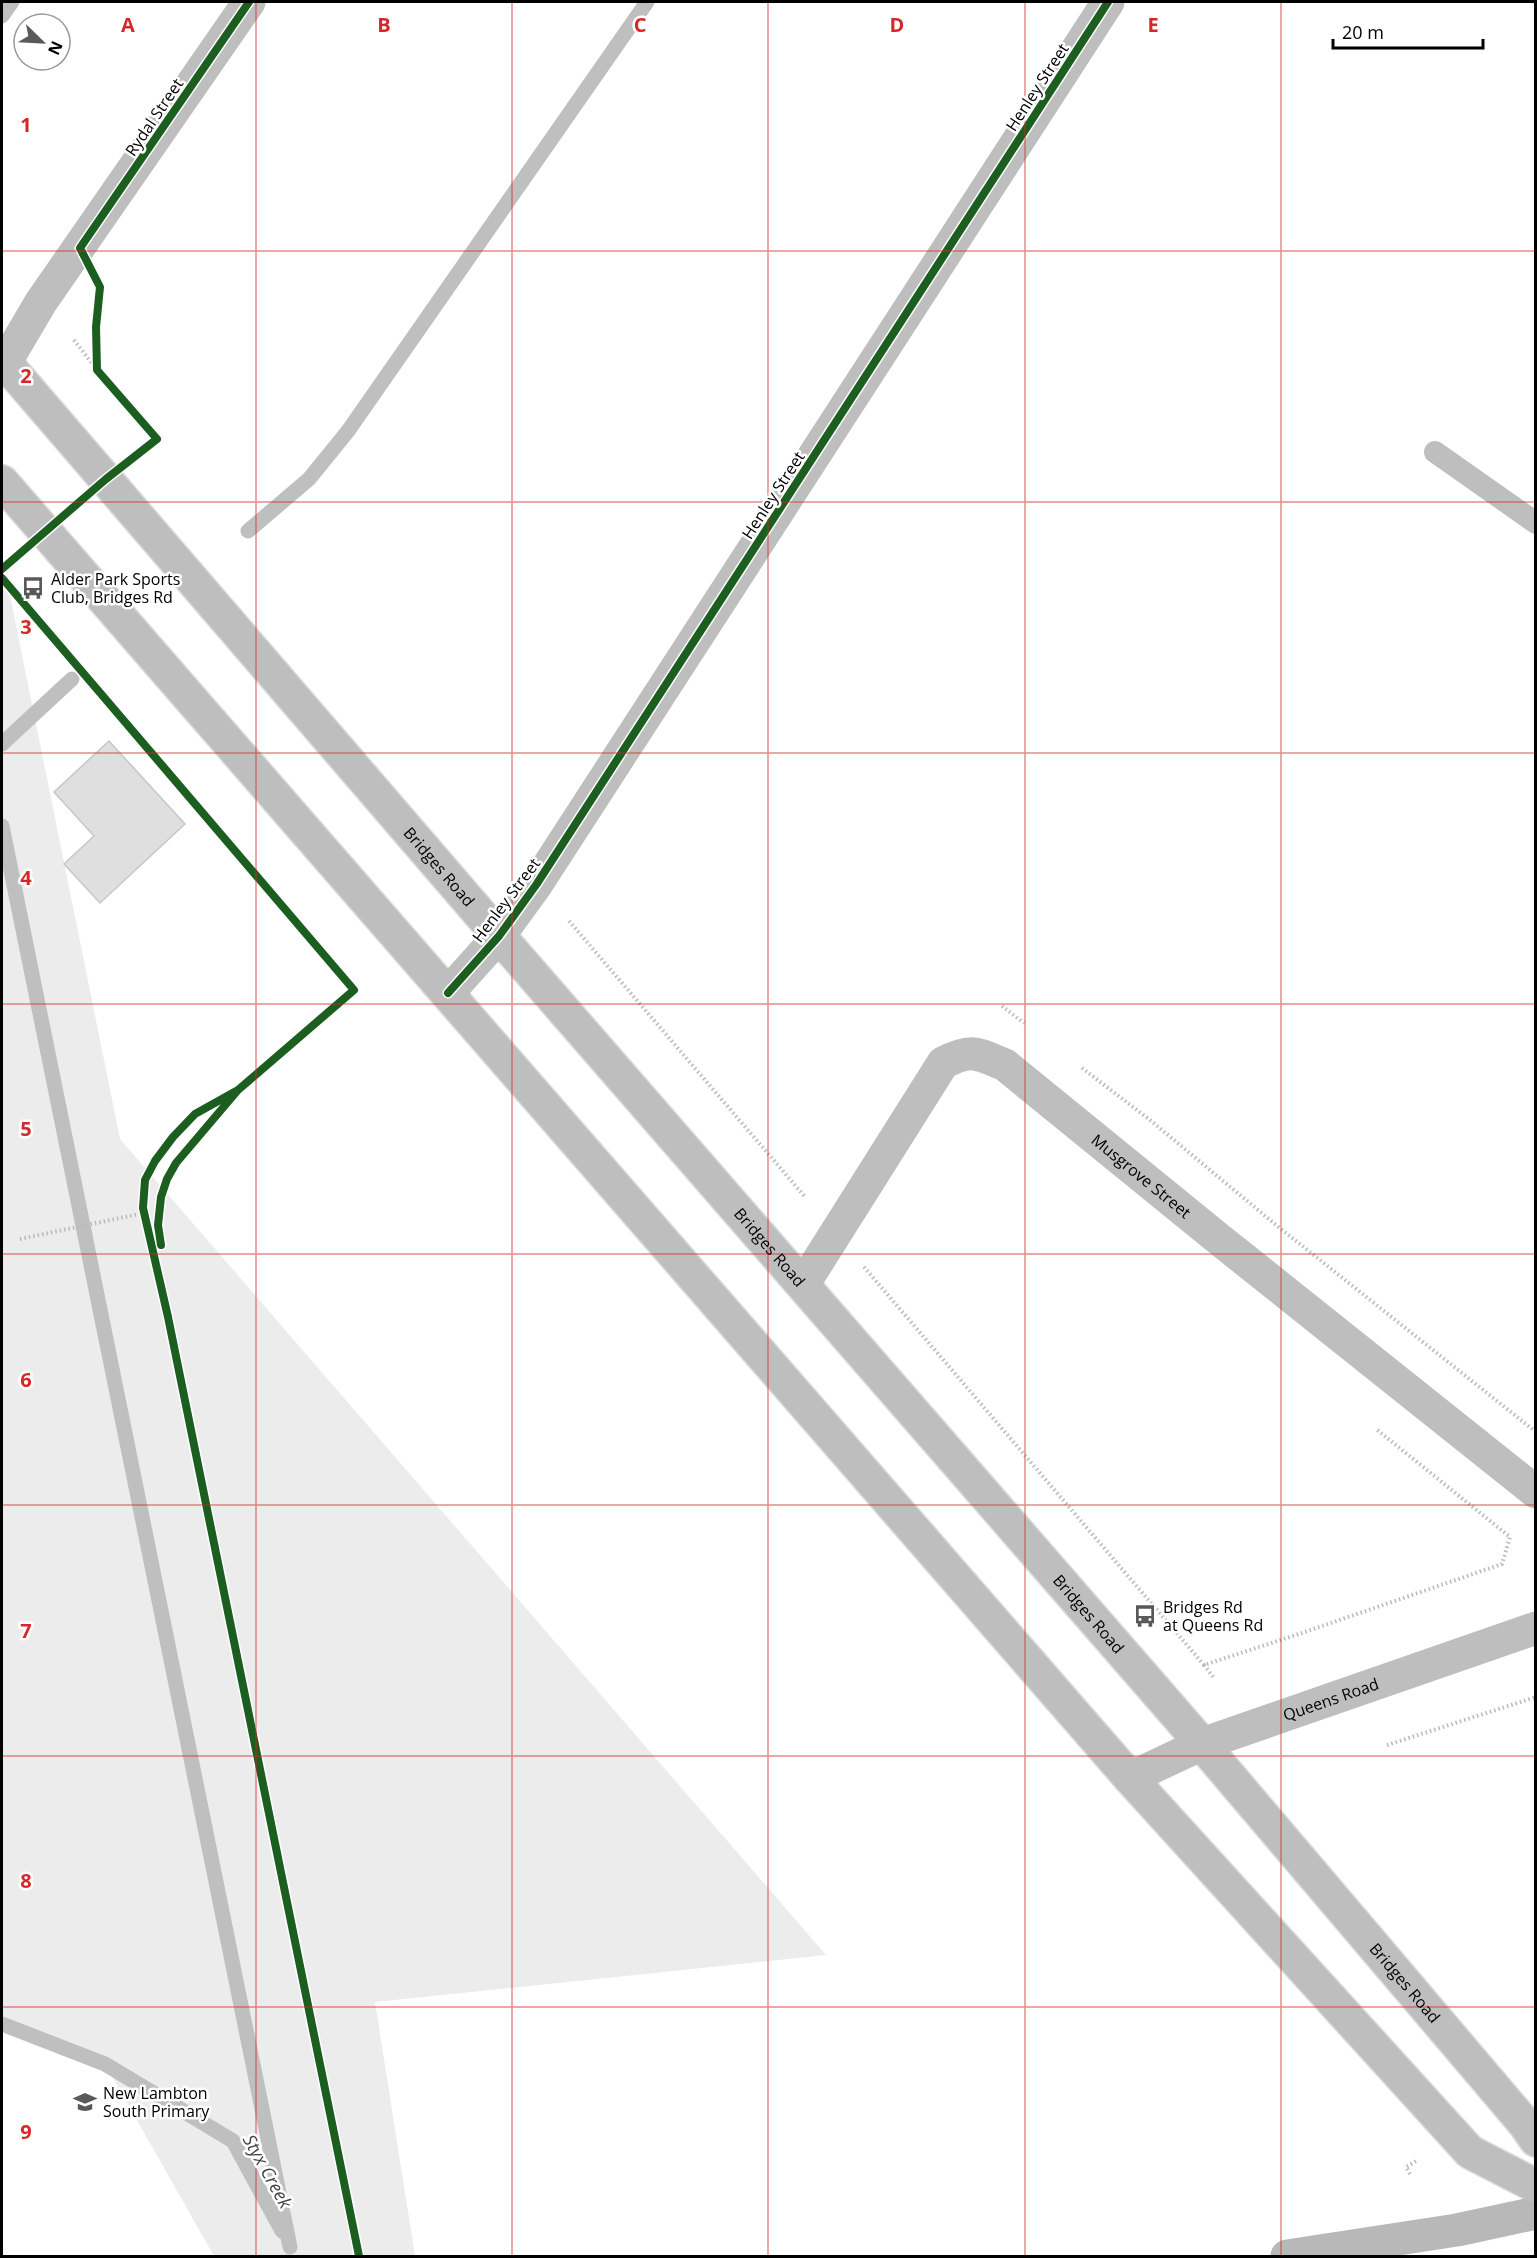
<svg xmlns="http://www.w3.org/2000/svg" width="1537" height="2258" font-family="'Open Sans',sans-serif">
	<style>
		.green { fill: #ececec }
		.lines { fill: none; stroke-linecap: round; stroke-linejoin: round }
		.stream { stroke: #bfbfbf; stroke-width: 15 }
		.building { fill: #dfdfdf; stroke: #c7c7c7; stroke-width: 1.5 }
		.primary-casing { stroke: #dbdbdb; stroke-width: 36 }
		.path { stroke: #b9b9b9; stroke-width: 4; stroke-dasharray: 1.5 3; stroke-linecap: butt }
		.lane { stroke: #bebebe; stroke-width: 22 }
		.street { stroke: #bebebe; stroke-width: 33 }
		.secondary { stroke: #b8b8b8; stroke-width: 33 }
		.primary { stroke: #bebebe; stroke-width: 33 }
		.cycleway-casing { stroke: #fff; stroke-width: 11 }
		.cycleway { stroke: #1b5e20; stroke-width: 8 }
		.grid { fill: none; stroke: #d62828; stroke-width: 1.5; stroke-opacity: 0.55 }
		.labels { text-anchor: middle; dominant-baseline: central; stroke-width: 5; stroke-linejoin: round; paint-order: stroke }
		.street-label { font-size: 16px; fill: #000; stroke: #fff }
		.poi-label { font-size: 16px; fill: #000; stroke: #fff; text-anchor: start }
		.water-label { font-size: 18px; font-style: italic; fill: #444; stroke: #fff }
		.grid-label { font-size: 20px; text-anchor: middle; font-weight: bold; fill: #d62828; stroke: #fff; stroke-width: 5; stroke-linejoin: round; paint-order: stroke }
	</style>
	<rect width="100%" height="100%" fill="#fff"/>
	<path class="green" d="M2,556l118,583 706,816 -451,47 40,254h-201l-109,-192 -103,-40z"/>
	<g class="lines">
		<path class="stream" d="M2,16l10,-14
			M248,531l61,-52 39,-48 299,-429
			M2,744l70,-65
			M2,826l288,1421
			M2,2024l103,40 128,77 49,90"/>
	</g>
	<path class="building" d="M109,741l76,83 -85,79 -36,-39 30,-28 -40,-44z"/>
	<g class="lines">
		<g class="primary-casing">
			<g id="primary">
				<path id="s3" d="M2,359l497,577 703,808 323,380 11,16"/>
				<path d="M2,482l1128,1296 340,374 66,34"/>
			</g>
		</g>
		<path class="path" d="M74,340l23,30
			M569,921l237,277
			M1002,1006l22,17
			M1082,1068l68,52 126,105 260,207
			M20,1239l124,-26
			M864,1267l340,398 95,-31 203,-70 8,-27 -134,-108
			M1204,1665l10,13
			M1387,1745l149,-48
			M1410,2174l-4,-7 12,-7"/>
		<path class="lane" d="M1435,452l101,71"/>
		<g class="street">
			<path d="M5,363l36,-61 208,-300"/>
			<path d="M448,993l51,-57 37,-51 572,-883"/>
			<path id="s1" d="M803,1285l140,-222c29,-15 33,-10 62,2l215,175 316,252"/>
			<path id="s2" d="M1130,1778l72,-34 334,-116"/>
		</g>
		<path class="secondary" d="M1287,2256l170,-26 79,-17"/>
		<use href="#primary" class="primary"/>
		<g class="cycleway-casing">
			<path id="cycleway" d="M2,569l104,-90 51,-40 -60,-69 -1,-43 4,-40 -20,-39 169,-246
				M2,578l352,412 -116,100 -62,73 -9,16 -6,18 -3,28 3,20
				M448,993l51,-57 37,-51 572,-883
				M238,1090l-43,24 -22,23 -18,24 -10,19 -2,28 25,109 191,939"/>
		</g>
		<use href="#cycleway" class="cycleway"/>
	</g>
	<path class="grid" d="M256,2v2254M512,2v2254M768,2v2254M1025,2v2254M1281,2v2254M2,251h1534M2,502h1534M2,753h1534M2,1004h1534M2,1254h1534M2,1505h1534M2,1756h1534M2,2007h1534"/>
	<defs>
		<g id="bus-bare" transform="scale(1.8)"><path d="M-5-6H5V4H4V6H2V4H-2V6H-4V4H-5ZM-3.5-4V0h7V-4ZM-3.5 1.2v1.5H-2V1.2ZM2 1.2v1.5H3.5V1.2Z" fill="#595959" stroke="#fff" stroke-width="2.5" paint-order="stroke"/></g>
		<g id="school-bare" transform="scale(1.8)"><path d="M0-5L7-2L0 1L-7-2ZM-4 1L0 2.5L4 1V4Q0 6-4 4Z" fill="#595959" stroke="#fff" stroke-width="2.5" paint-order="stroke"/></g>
	</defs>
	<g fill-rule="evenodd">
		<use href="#bus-bare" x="33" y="588"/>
		<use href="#bus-bare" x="1145" y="1616"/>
		<use href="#school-bare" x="85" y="2102"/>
	</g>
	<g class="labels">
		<g class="street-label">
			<text transform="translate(1037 87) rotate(-57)">Henley Street</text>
			<text transform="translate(154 117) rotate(-56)">Rydal Street</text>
			<text transform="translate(773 495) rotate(-57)">Henley Street</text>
			<text stroke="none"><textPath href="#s3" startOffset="670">Bridges Road</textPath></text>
			<text transform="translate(506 900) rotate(-53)">Henley Street</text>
			<text stroke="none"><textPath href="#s1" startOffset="504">Musgrove Street</textPath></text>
			<text stroke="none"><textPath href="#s3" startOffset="1174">Bridges Road</textPath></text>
			<text stroke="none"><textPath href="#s3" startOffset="1660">Bridges Road</textPath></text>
			<text stroke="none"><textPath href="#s2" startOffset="216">Queens Road</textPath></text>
			<text stroke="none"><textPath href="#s3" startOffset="2146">Bridges Road</textPath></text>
		</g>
		<g class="poi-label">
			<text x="51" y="579">Alder Park Sports<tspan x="51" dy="18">Club, Bridges Rd</tspan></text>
			<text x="1163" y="1607">Bridges Rd<tspan x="1163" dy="18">at Queens Rd</tspan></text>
			<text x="103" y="2093">New Lambton<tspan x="103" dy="18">South Primary</tspan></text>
		</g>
		<g class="water-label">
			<text transform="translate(268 2171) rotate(61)">Styx Creek</text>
		</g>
	</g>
	<g class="grid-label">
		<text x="128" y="32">A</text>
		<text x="384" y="32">B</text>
		<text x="640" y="32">C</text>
		<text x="897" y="32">D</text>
		<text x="1153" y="32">E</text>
		<text x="26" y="132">1</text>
		<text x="26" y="383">2</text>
		<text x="26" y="634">3</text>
		<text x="26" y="885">4</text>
		<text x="26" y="1136">5</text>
		<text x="26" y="1387">6</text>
		<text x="26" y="1638">7</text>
		<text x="26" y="1888">8</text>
		<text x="26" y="2139">9</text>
	</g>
	<rect width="1537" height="2258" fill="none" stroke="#000000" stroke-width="6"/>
	<g transform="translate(42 42) rotate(114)"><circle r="28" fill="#ffffff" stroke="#999999" stroke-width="1.5"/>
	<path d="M0-4.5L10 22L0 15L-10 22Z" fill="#595959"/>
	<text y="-9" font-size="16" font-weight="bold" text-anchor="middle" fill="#000000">N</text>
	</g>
	<path d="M1333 39v9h150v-9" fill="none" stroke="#000000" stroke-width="3"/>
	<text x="1342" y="39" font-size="18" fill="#000000" stroke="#ffffff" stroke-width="4.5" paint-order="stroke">20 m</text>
</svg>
